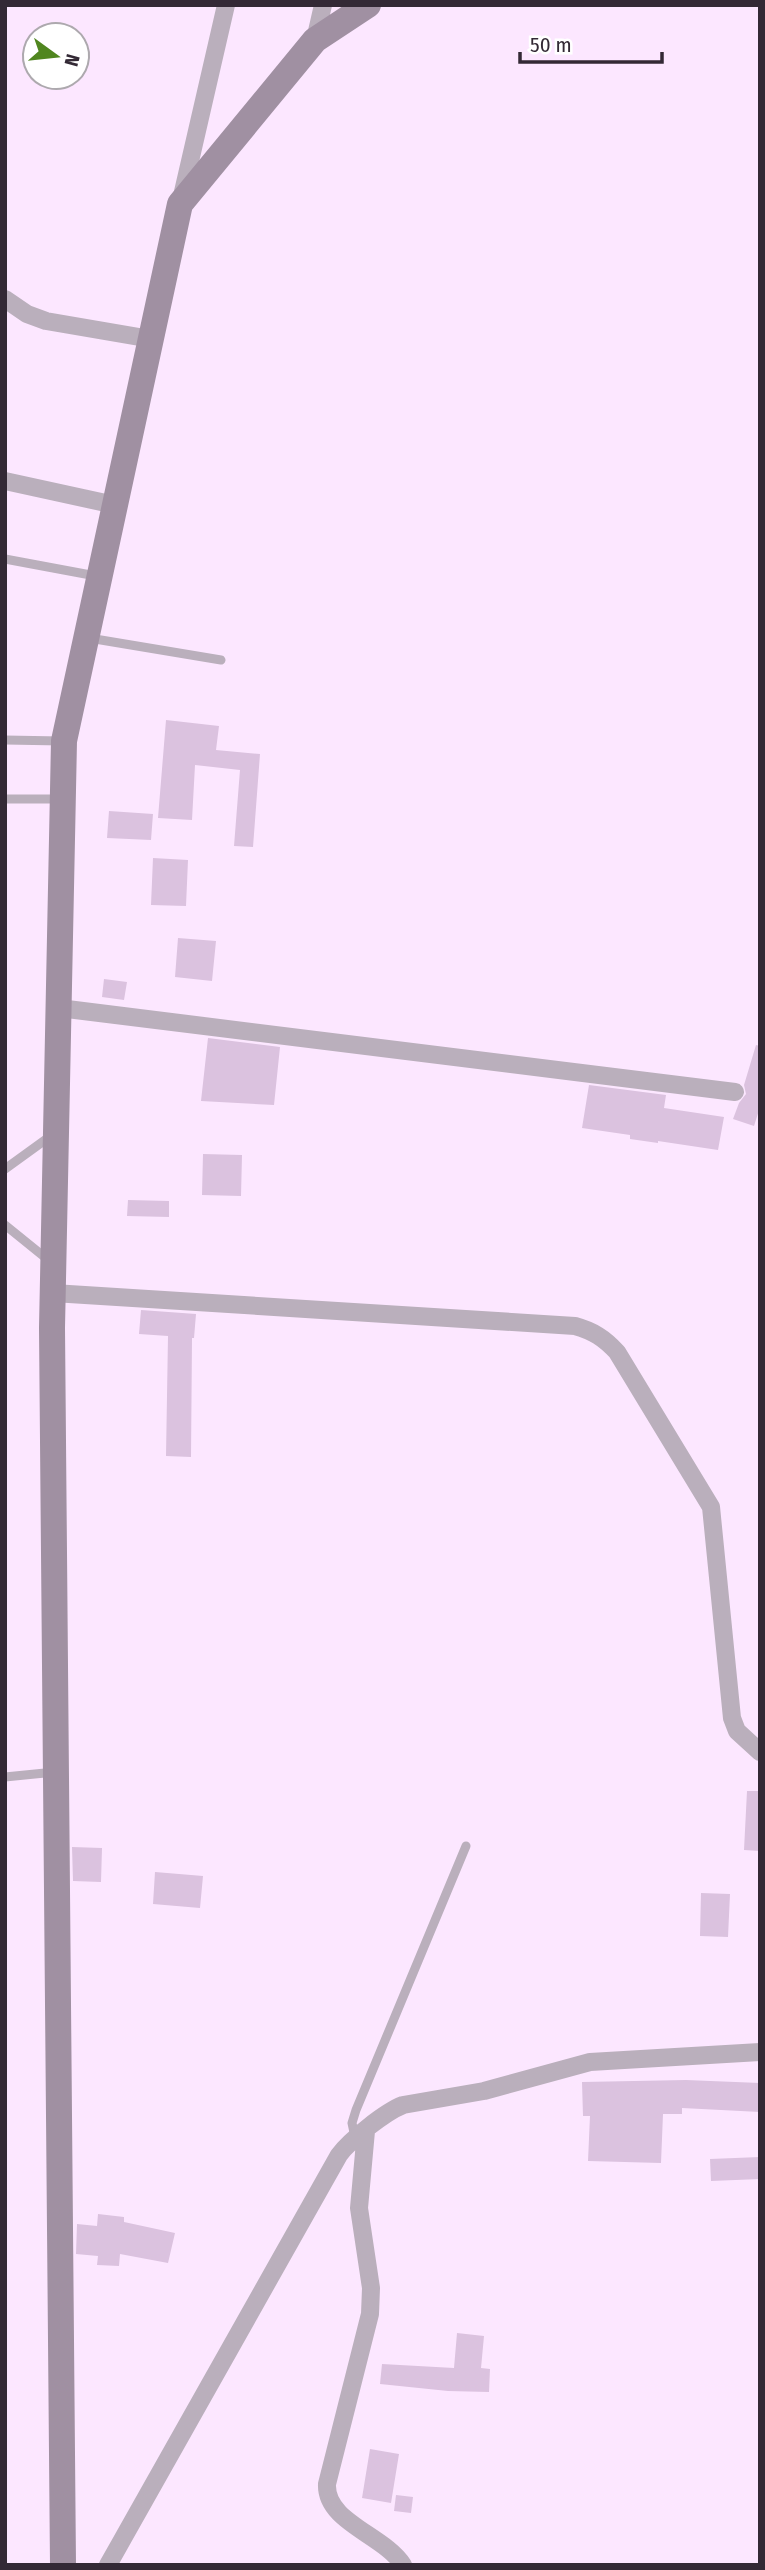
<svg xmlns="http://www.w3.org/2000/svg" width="765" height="2570" font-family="'Fira Sans Condensed',sans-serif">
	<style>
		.building { fill: #dbc2df }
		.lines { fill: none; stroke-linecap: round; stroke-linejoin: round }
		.lane { stroke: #baafbc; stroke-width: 9 }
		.street { stroke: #baafbc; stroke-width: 18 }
		.secondary { stroke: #a090a2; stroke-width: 26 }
	</style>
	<rect width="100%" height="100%" fill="#fce7ff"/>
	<path class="building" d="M166,720l53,6 -3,24 44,4 -7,93 -19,-1 6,-76 -45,-5 -3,55 -34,-2z
		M109,811l44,3 -2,26 -44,-2z
		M153,858l35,2 -2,46 -35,-1z
		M178,938l38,3 -4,40 -37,-4z
		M104,979l23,3 -3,18 -22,-3z
		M208,1038l72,9 -6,58 -73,-4z
		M756,1045l4,1v61l-6,19 -21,-7 6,-16 7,-9 -2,-9z
		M589,1085l77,10 -2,13 60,9 -6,33 -60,-9v2l-28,-4v-4l-48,-7z
		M203,1154l39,1 -1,41 -39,-1z
		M128,1200l41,1v16l-42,-1z
		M141,1310l55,4 -2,24h-2l-1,119 -25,-1 2,-120 -29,-2z
		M747,1791h13v60l-16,-1z
		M72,1847l30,1 -1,34 -28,-1z
		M155,1872l48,4 -3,32 -47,-4z
		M701,1893l29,1 -2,43 -28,-1z
		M686,2080l74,3v29l-78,-4v6h-19l-2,49 -73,-2 2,-45h-7l-1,-34z
		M760,2157v22l-49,2 -1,-22z
		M98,2214l26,3v5l51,11 -7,30 -48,-9 -1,12 -22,-1 1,-9 -22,-2 1,-30 20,2z
		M457,2333l27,3 -3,32 9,1 -1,23 -41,-1 -68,-7 2,-20 72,4z
		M370,2449l29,5 -8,49 -29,-5z
		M396,2495l17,2 -2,16 -17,-2z"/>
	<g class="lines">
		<path class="lane" d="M5,559l91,17
			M89,638l132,22
			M5,740l57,1
			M5,799h54
			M5,1169l47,-34
			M5,1225l42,34
			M5,1777l50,-5
			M355,2137l-3,-14 4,-13 110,-264"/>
		<path class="street" d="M315,40l8,-35
			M182,196l44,-191
			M5,299l22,15 19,7 105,18
			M5,481l110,24
			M59,1008l676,84
			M53,1293l522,33c18,5 29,12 42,26l94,155 21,211 5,13 23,21
			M366,2131l-7,77 12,80 -1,26 -43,170c-2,38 57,51 76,81
			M108,2565l231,-410c11,-15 46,-43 64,-50l81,-14 106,-29 170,-10"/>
		<path class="secondary" d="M63,2565l-11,-1237 12,-587 116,-537 135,-164 53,-35"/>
	</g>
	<rect width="765" height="2570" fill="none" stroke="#332935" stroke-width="14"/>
	<g transform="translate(56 56) rotate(105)"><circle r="33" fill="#ffffff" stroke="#ada9ae" stroke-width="2"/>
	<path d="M0-5L12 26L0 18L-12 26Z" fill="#50861f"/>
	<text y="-10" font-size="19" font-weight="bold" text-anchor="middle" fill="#332935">N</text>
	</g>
	<path d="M520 52v10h142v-10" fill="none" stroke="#332935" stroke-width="3.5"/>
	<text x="530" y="52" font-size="21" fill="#332935" stroke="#ffffff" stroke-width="5" paint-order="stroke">50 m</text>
</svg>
